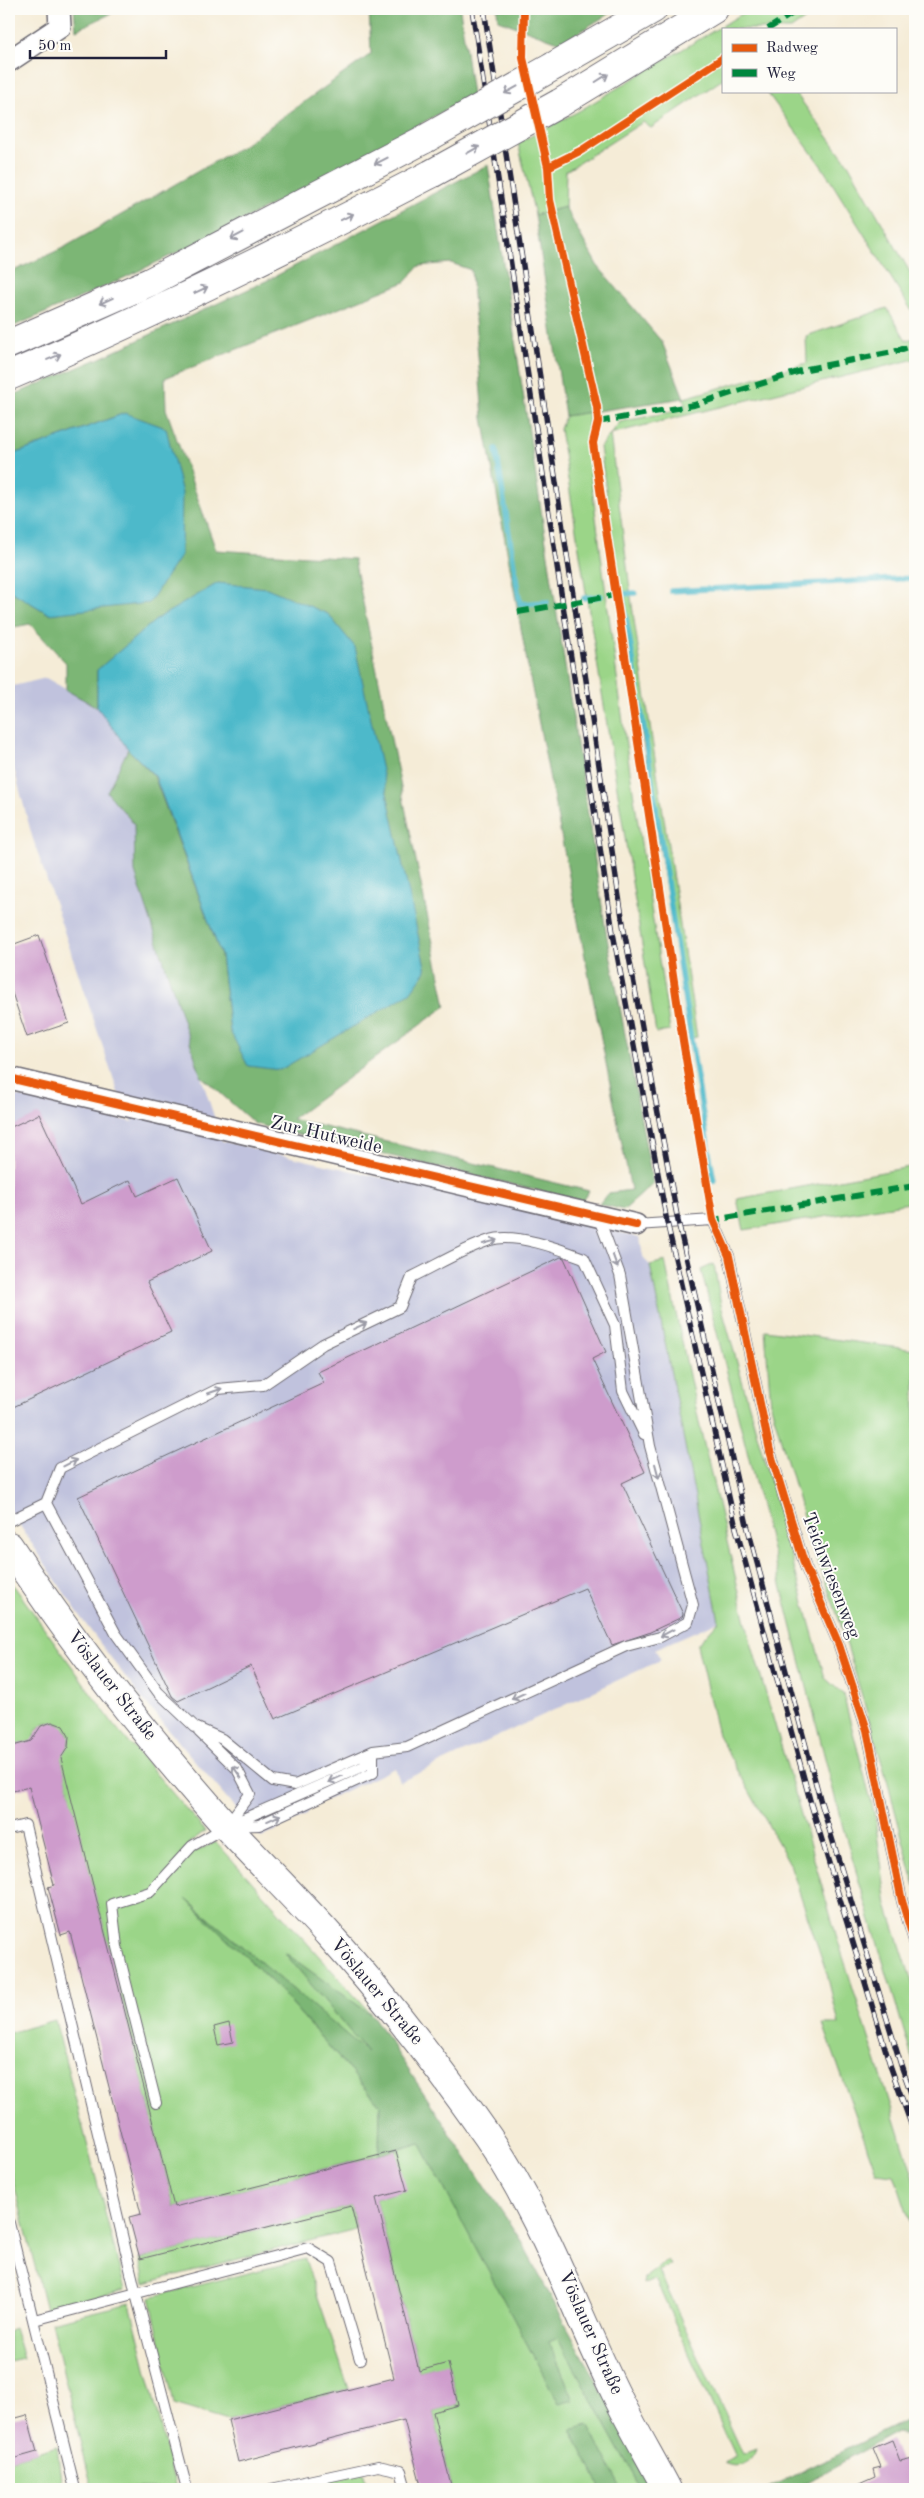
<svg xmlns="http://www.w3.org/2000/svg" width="924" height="2498" font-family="'Old Standard TT',serif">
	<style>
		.industrial { fill: #c0c2dd }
		.green { fill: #9bd588; stroke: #5e7c62 }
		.forest { fill: #7cb674; stroke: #4f6c58 }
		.water { fill: #4eb9ca; stroke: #386e82 }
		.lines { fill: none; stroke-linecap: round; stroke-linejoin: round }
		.stream { stroke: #4eb9ca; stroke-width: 5.5 }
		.building { fill: #ce9ccc }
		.service-casing { stroke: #6c6972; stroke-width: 12 }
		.minor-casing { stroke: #6c6972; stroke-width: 24 }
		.primary-casing { stroke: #6c6972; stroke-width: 30 }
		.service { stroke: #fff; stroke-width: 10 }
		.minor { stroke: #fff; stroke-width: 21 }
		.primary { stroke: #fff; stroke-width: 28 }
		.rail-casing { stroke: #22223b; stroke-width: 5.5 }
		.rail { stroke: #fdfcf7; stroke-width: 4; stroke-dasharray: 11; stroke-linecap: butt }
		.primary-bridge-casing { stroke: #6c6972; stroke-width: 30; stroke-linecap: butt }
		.primary-bridge { stroke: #fff; stroke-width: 28 }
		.quiet { stroke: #00873e; stroke-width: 6; stroke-dasharray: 12 6; stroke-linecap: butt }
		.cycleway-casing { stroke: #fdfcf7; stroke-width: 11 }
		.cycleway { stroke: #e8590c; stroke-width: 8 }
		.oneway { stroke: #9c9ca7 }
		.labels { text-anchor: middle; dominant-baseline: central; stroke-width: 4; stroke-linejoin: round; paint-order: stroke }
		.street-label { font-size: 19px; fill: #22223b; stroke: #fdfcf7 }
	</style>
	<rect width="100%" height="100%" fill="#fdfcf7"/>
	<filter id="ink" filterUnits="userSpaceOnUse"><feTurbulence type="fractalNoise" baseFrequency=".02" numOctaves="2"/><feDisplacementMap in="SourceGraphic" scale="10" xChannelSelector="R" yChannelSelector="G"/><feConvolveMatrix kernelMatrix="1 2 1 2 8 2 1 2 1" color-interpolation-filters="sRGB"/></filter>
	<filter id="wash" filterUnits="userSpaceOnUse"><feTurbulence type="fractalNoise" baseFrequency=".0096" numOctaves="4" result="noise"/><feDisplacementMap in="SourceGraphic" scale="20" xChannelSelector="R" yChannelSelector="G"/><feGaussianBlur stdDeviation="1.12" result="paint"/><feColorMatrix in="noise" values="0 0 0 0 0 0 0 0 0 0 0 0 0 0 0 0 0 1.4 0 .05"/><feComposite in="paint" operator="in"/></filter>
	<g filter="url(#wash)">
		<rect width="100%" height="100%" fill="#f5ecd7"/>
		<path class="industrial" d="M46,678l51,29 31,42 -21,43 27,32 1,48 87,269 418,96 3,21 7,7 69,356 -64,28 6,11 -261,122 -5,-14 -84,39 -5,8 -45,23 -119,-139 -61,-81 -72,-109v-415l124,28 -15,-30 -86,-256 -23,-86v-63z"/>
		<path class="green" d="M750,9h70l-29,20h-68v50l-72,49 -8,-6 -77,49 -1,36 -30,8 -17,-72 61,-32z
			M766,91h28l55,74 66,116v35l-93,-149z
			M887,308l19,32 9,-2v21l-305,75 24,186 63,417 -7,1 -64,-402 -26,-189 20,-25 65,-13 -1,-11 123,-35 -1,-27z
			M589,412l-2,37 39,296 44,286 -14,2 -96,-604 5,-13z
			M915,1166v36l-171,28 -7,-31z
			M665,1261l35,166 50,212 87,299 78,244v55l-21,-63 -18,-2 -53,-148h16l-12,-50 -37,-110 -72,-129 -21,-90 22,-24 -69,-356z
			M714,1264l7,41 104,373 18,16 31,118 13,93 28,86v77l-74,-247 -140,-551z
			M765,1330l150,20v536l-28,-106 -47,-158 -28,-75 -41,-142z
			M9,1579l105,146 91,106 -16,12 7,8 20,-9 157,174 -87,-62 84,101 -176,-149 83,81 103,118 -1,50 -205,52 -114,-451c29,-25 -21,-53 -27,-15l-24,6z
			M55,2020l70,270 -79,20 -37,-146v-131z
			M420,2142l139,261 14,-4 -25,-58 11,-3 82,151h-189l-19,-77 25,-7 -10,-41 -29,7 -43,-173 30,-8 -10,-39z
			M351,2206l5,23 -211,54 -5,-24z
			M305,2259l44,130 -121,31 -54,-16 -24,-107z
			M668,2260l3,5 -12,6 84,183 13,-5c-4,14 -18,21 -32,14l12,-6 -81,-178 -12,5 1,-6z
			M130,2303l46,186h-84l-41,-167z
			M14,2328l9,30 -14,3v-31z
			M57,2446l5,43h-53v-29z
			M363,2471l5,18h-78z"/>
		<path class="forest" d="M74,9h47l-45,21z
			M369,9h91l12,86c-150,85 -303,168 -463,233v-55l54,-25 181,-103 127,-91z
			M497,9h120l-56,34 -63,-23z
			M488,165l118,767 47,252 -29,26 -25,-6 9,-11 23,-3 -102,-517 -46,-255 -12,-148 -20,-7 -32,3 -14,16 -240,96 1,31 50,141 138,9 92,447 -154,113 297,72 -7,10 -327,-77 -54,-48 -66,-204 -1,-48 -27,-32 21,-43 26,27 67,179 9,76 180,-38 -313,-323v37l-31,-17v-27l-36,-39 -21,4v-38l40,24 76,-201 -116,43v-59l91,-39 168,-78z
			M565,207l32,58 65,77 22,56 -119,18 -30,-201z
			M186,1899l181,153 -83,-100 89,64 145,220 137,253h-14l-83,-151 -9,4 25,58 -15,4 -139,-261 -41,12 1,-50 -103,-118z
			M915,2416v19l-18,-3 -103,57h-28z
			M588,2425l34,64h-20l-31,-59z"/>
		<path class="water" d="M125,413l41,15 16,65 -1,62 -32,48 -100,11 -40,-24v-134z
			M218,583l49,5 61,26 27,33 71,324 -16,22 -130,77 -32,-4 -18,-35 -9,-76 -66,-179 -27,-27 -31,-42v-37l61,-52z"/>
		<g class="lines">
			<path class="stream" d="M496,449l24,155 27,-2
				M671,591l244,-13
				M635,593l-13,1c34,195 58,392 92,587
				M584,598l17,-2"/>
		</g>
		<g id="blocks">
			<path class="building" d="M39,935l30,88 -42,14 -18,-53v-38z
				M39,1114l42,90 49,-24 7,16 41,-19 34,74 -65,31 24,50 -162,77v-281z
				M561,1257l3,1 42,94 -14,7 53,113 -23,11 61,131 -1,3 -34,16 -36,12 -27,-57 -310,131 -24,-53 -73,35 -6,-5 -94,-199 246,-114 -6,-11z
				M52,1722l11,4 6,10 -1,11 -7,11 113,449 222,-56 11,39 -31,8 43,173 29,-8 10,42 -25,7 19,77h-30l-18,-69 -166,42 -10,-42 166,-42 -43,-172 -211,53 -11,-42 12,-3 -71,-282 -9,3 -13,-48 6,-2 -25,-98 -20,5v-45l22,-6 10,-15z
				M229,2023l4,19 -15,3 -4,-18z
				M27,2415l10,37 -28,8v-40z
				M892,2440l8,21 13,-3 2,9v22h-67l27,-12 -2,-8 8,-2 -8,-19z"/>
		</g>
	</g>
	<g filter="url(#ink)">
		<use href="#blocks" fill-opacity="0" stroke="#6c6972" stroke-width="1"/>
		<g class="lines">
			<g class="service-casing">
				<path id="service" d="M636,1225l77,-5 16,36 41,195 35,115 34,79 28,85 35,171 13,43
					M46,1503l14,-35 158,-79 45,-4 60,-41 77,-37 12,-30c25,-12 51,-28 78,-37 25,-8 70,9 94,18l31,67 8,66 21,43
					M9,1521l37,-18 70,131 42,58 37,35 27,12 51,42 22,4 78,-34 34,-4 219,-101 34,-9 28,-15 5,-17 -43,-159 -30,-171 -22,-59
					M199,1732l38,37 13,25 -23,31
					M233,1826l26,-1 114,-52v-21
					M9,1829l16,-4 111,469 51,195
					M156,2103l-39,-156 -5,-43 38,-12 42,-46 35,-20 137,-60 9,-15
					M9,2223l66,266
					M34,2320l274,-72 23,14 29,97
					M271,2489l107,-23 23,5 5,18"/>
			</g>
			<g class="minor-casing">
				<path id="minor" d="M9,61l51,-34 -1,-18
					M9,1078l627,147"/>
			</g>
			<g class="primary-casing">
				<path id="primary" d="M554,66l99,-57
					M560,103l154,-94
					M9,344l141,-62 275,-143
					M9,376c144,-61 283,-130 422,-202
					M9,1546c65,99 138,191 217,280 34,37 70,72 104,110 57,63 109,131 158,201 54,79 85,169 127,255 16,33 35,65 52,97"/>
			</g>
			<use href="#service" class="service"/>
			<use href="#minor" class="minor"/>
			<use href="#primary" class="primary"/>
			<g class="rail-casing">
				<path id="rail" d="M472,9l141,924 54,289 69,306 75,276 80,264 24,67
					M484,9l140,921 54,291 69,304 73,274 81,266 14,39"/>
			</g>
			<use href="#rail" class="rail"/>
			<g class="primary-bridge-casing">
				<path id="primary-bridge" d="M425,139l129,-73
					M431,174l129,-71"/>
			</g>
			<use href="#primary-bridge" class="primary-bridge"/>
			<path class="quiet" d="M768,29l31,-20
				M598,422l96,-17 113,-36 86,-17 22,-7
				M518,612l98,-17
				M712,1216l1,4 202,-34"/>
			<g class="cycleway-casing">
				<path id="cycleway" d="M524,9l-1,49 25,109 2,33 47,207 1,15 -5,21 90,598 30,179 16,36 41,195 35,115 34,79 28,85 35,171 13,43
					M548,167l34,-17 141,-92
					M9,1078l627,147"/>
			</g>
			<use href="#cycleway" class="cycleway"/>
		</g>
		<defs><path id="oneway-shaft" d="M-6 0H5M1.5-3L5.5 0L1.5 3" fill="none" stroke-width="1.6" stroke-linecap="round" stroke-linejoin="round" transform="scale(1.25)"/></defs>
		<g class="oneway">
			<use href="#oneway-shaft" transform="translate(602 78) rotate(-32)"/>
			<use href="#oneway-shaft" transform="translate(511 90) rotate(151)"/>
			<use href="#oneway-shaft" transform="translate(473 150) rotate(-29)"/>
			<use href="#oneway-shaft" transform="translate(381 161) rotate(153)"/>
			<use href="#oneway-shaft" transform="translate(347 217) rotate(-27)"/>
			<use href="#oneway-shaft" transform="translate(237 236) rotate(152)"/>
			<use href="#oneway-shaft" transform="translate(201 290) rotate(-25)"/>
			<use href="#oneway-shaft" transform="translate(106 301) rotate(156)"/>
			<use href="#oneway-shaft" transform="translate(54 357) rotate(-23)"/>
			<use href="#oneway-shaft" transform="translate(490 1242) rotate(-15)"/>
			<use href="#oneway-shaft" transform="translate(615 1261) rotate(70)"/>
			<use href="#oneway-shaft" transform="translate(360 1326) rotate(-25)"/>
			<use href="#oneway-shaft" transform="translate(215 1391) rotate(-19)"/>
			<use href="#oneway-shaft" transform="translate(70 1463) rotate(-27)"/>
			<use href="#oneway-shaft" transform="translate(657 1471) rotate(75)"/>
			<use href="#oneway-shaft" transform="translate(667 1633) rotate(152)"/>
			<use href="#oneway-shaft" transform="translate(518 1696) rotate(155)"/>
			<use href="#oneway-shaft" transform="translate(237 1772) rotate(-125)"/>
			<use href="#oneway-shaft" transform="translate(335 1779) rotate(156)"/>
			<use href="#oneway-shaft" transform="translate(274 1818) rotate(-24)"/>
		</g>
	</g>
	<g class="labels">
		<g class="street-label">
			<text transform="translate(326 1136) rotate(13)">Zur Hutweide</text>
			<text transform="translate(830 1576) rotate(69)">Teichwiesenweg</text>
			<text transform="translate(111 1686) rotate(52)">Vöslauer Straße</text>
			<text transform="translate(376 1992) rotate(50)">Vöslauer Straße</text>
			<text transform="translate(590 2333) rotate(66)">Vöslauer Straße</text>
		</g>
	</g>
	<rect width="924" height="2498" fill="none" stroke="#fdfcf7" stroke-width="30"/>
	<rect x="722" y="28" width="175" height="65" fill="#fdfcf7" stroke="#a5a5ac"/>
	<rect x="732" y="44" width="25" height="8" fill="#e8590c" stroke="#a5a5ac"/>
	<text x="766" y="52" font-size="15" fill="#22223b">Radweg</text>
	<rect x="732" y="69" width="25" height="8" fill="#00873e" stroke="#a5a5ac"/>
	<text x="766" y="78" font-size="15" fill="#22223b">Weg</text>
	<path d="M30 50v8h136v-8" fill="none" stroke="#22223b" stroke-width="2.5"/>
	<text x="38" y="50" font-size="15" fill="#22223b" stroke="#fdfcf7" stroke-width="4" paint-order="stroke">50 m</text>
</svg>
